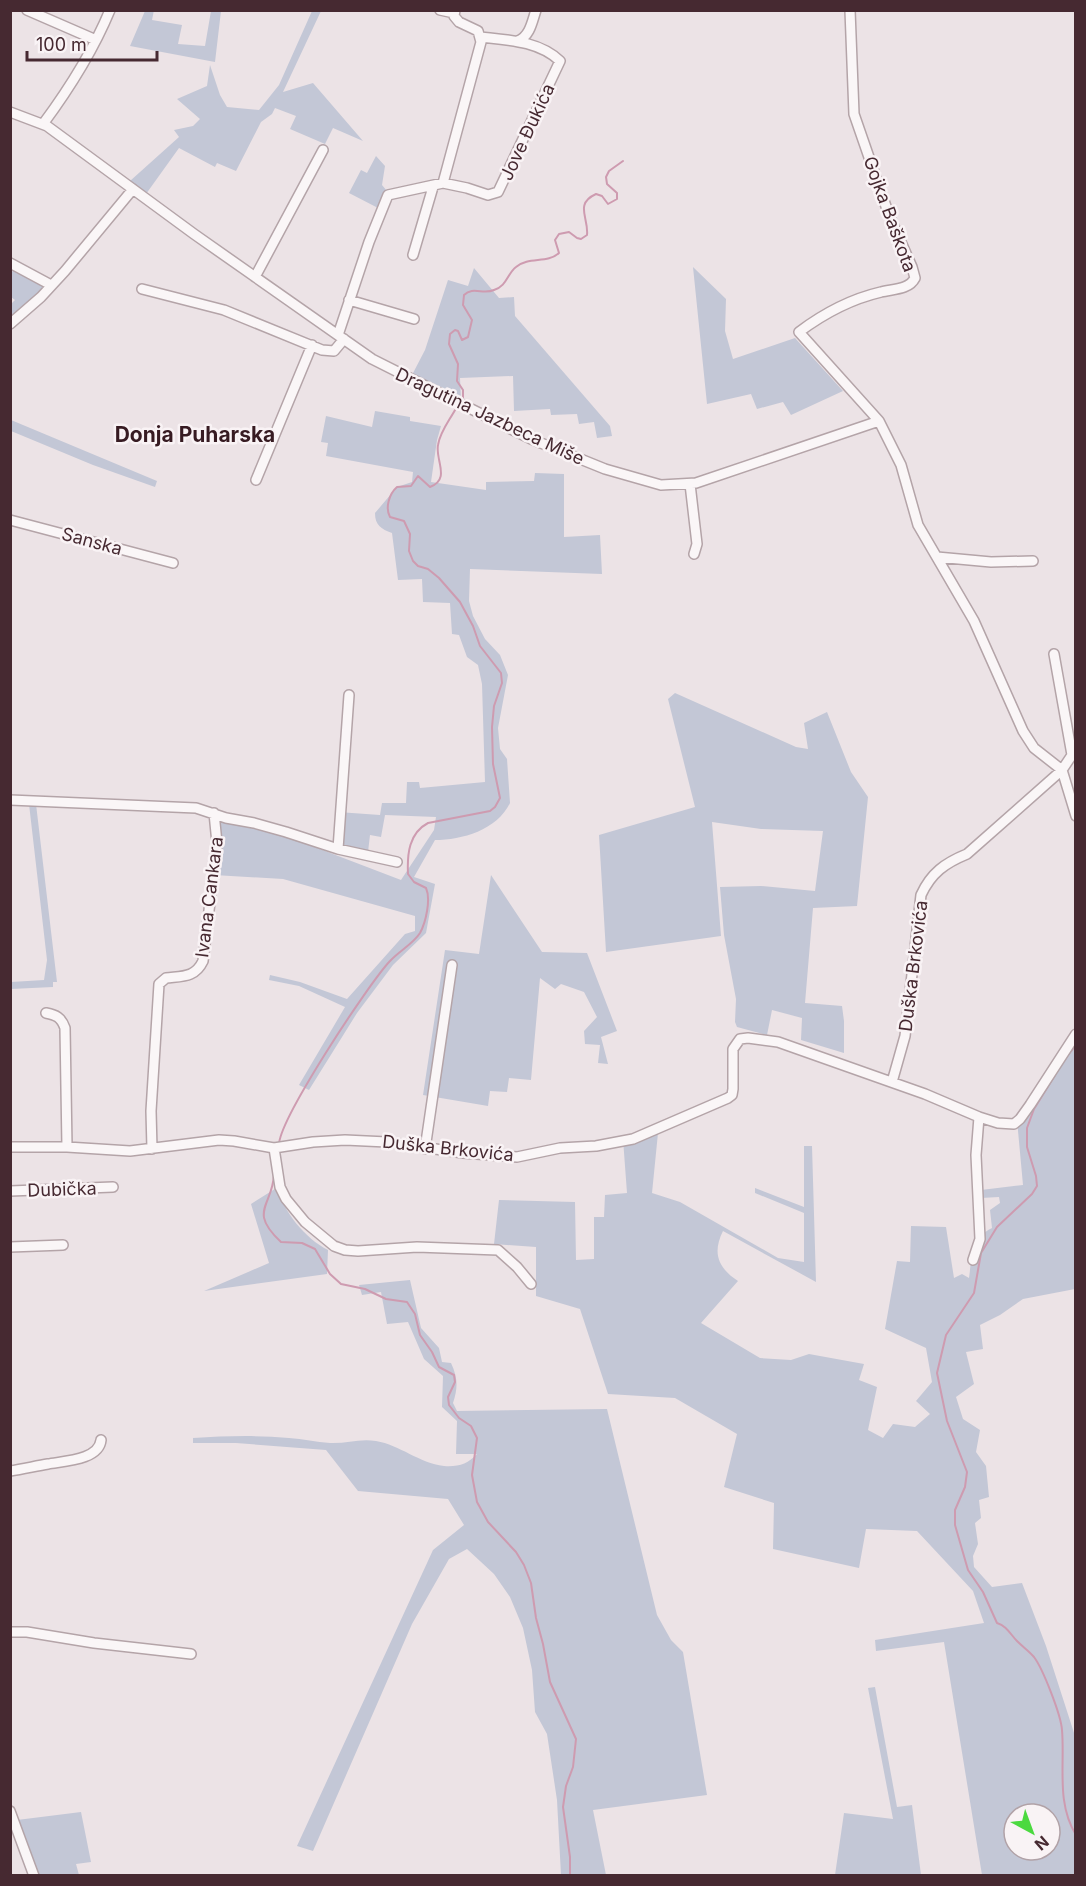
<svg xmlns="http://www.w3.org/2000/svg" width="1086" height="1886" font-family="Inter,sans-serif">
	<style>
		.green { fill: #c3c7d6; fill-rule: evenodd }
		.lines { fill: none; stroke-linecap: round; stroke-linejoin: round }
		.stream { stroke: #ce9bb0; stroke-width: 2 }
		.street-casing { stroke: #b4a4a8; stroke-width: 12 }
		.street { stroke: #faf6f7; stroke-width: 9 }
		.labels { text-anchor: middle; dominant-baseline: central; stroke-width: 5; stroke-linejoin: round; paint-order: stroke }
		.street-label { font-size: 18px; fill: #462931; stroke: #f9f3f5 }
		.quarter-label { font-size: 21px; font-weight: bold; fill: #371b22; stroke: #f9f3f5 }
	</style>
	<rect width="100%" height="100%" fill="#ece3e6"/>
	<path class="green" d="M154,10l-2,10 30,5 -4,19 27,2 6,-35h10l-6,51 -85,-16 15,-35z
		M312,11h9l-38,81 30,-9 50,58 -30,-13 -8,16 -35,-15 6,-13 -21,-8 -3,6 -11,8 -25,49 -19,-8 -2,4 -36,-19 -33,46 -16,-13 49,-44 -5,-7 19,-4 7,-7 -23,-20 30,-13 3,-21 10,30 7,12 32,3 20,-25z
		M376,156l9,10 -3,19 5,6 -5,5 -4,12 -29,-15 12,-23 6,3z
		M693,267l33,32 -1,32 8,28 62,-21 48,53 -52,24 -8,-13 -26,7 -6,-15 -44,10z
		M474,268l25,30 15,-1 1,19 95,110 2,10 -15,2 -3,-16 -15,2 -2,-10 -26,1 -1,-6 -36,2 -1,-35 -53,2 1,22 -49,-25 13,-25 23,-70 20,6z
		M13,270l35,18 -37,33v-17l4,-4 -4,-3v-23z
		M375,411l35,6v4l31,5 -4,14 -6,42 55,8v-8l48,-1 1,-8 29,1v63l36,-2 2,39 -132,-5 -1,32 4,15 12,23 15,16 8,20 -10,53 2,21 7,10 3,44c-13,27 -48,37 -75,37l-21,37 21,7 -9,49 -33,32 -36,48 -48,77 -10,-5 46,-78 -46,-21 -30,-6 1,-5 30,7 47,17 58,-65 10,-3v-15l-132,-37 -69,-4 2,-58 41,8 144,55 33,-50 2,-13 -51,-2 -4,22 -11,-2 -2,17 -25,-5 -5,-35 42,3 2,-12h24l1,-21h12l1,6 65,-6 -3,-98 -4,-19 -11,-8 -8,-22 -7,-1 -2,-31 -27,-1 -1,-23 -24,1 -6,-47c-11,-4 -17,-8 -17,-20l22,-26 15,-5 1,-10 -87,-16 2,-13 -7,-1 5,-26 46,11z
		M11,420l146,61 -2,6 -62,-22 -82,-34z
		M675,693l121,54 12,2 -4,-26 23,-11 24,60 17,25 -11,109 -44,2 -8,95 37,3 2,15v32l-43,-13 1,-22 -30,-8 -5,25 -30,-8 -2,-5 1,-23 -12,-64 -4,-48 41,-1 54,5 8,-60 -62,-2 -49,-7 9,114 -115,16 -7,-117 96,-28 -27,-108z
		M29,804h7l21,178h-4v5l-42,2v-7l33,-2 3,-20z
		M491,875l51,77 45,1 30,78 -16,6 7,27 -10,-1 2,-18 -15,-1 -1,-13 13,-14 -13,-25 -23,-8 -6,5 -15,-11 -9,102 -22,-2 -2,14 -17,-1 -2,15 -65,-11 22,-145 34,4z
		M1075,1032v257l-52,10 -23,16 -20,10 3,24 -17,3 8,32 -18,13 7,22 17,11 -4,22 10,14 3,31 -10,3 2,18 -6,5 3,21 -5,12 1,11 18,20 30,-4 24,63 29,90v139h-93l-38,-233 -68,9 -1,-11 109,-17 -11,-32 -56,-60 -51,-2 -7,39 -86,-19 1,-46 -50,-16 13,-53 -62,-36 -67,-4 -28,-85 -44,-13v-49l-42,-3 5,-44 76,2 1,58 18,-1v-42h10l1,-22 22,-2 -4,-54 36,-16 -7,70 28,9 98,56 26,4v-49l-49,-20v-5l49,19v-61h8l4,136 -93,-51c-11,22 -5,37 15,50l-37,42 59,35 31,2 18,-6 55,10 -5,16 18,7 -9,43 15,8 10,-14 22,3 15,-13 -14,-13 16,-19 -6,-34 -41,-19 12,-68 13,1 1,-36 35,1 8,51 8,-4 7,4c3,-21 2,-40 23,-50l-2,-18 10,-7 -1,-6 -18,1v-8l42,-5 -6,-65 51,-82zM1014,1814h36v36h-36z
		M278,1187c4,24 28,52 50,63l-1,24 -123,17 65,-28 -18,-59z
		M410,1280l11,48 18,20 3,14 9,1c7,15 7,25 2,40l4,8 150,-2 50,206 14,25 12,12 24,143 -114,15 13,65h-45l-4,-75 -10,-66 -12,-22 -3,-42 -9,-42 -13,-31 -16,-23 -27,-25 -18,10 -37,65 -99,227 -16,-5 136,-296 31,-25 -16,-26 -90,-8 -32,-41 -90,-7h-43v-5c32,-2 64,-3 96,0 14,1 27,4 41,5 15,1 30,-5 46,-2 24,4 43,22 68,25 14,1 24,-2 33,-12h-21l1,-33 -15,-14 1,-31 -19,-17 -16,-37 -21,2 -6,-32 -19,3 -3,-10z
		M875,1687l22,120 15,-2 9,70h-86l9,-62 49,6 -25,-131z
		M81,1812l10,50 -15,2 3,11h-49l-13,-55z"/>
	<g class="lines">
		<path class="stream" d="M463,400v-10l-6,-9 1,-17 -9,-20 1,-10 5,-4 3,1 4,9 6,-3 4,-17 -9,-15 1,-10c9,-9 19,0 30,-5 13,-4 13,-16 22,-23 13,-11 31,-3 43,-14l-4,-13 4,-6 10,-2 8,6 4,1 6,-4c2,-17 -13,-31 9,-41l6,2 6,8 9,-5v-6l-10,-9 -1,-7 3,-6 14,-10
			M1068,1055l8,-10
			M1055,1075l-21,34 -7,19v19l9,29 1,10 -5,8 -35,33 -16,26 -7,40 -28,42 -9,38 10,48 20,51 -2,15 -10,23v15l13,45 15,22 14,31c10,3 13,11 20,18 6,6 12,10 17,16 9,12 27,58 28,73 3,35 -6,73 14,105
			M279,1146c-2,-24 90,-163 111,-185 9,-10 23,-17 30,-28 6,-11 11,-34 6,-45l-12,-6 -6,-8c-1,-20 1,-41 20,-51l62,-12 5,-4 5,-9 -7,-34 -1,-37 2,-21 8,-23 -1,-10 -21,-27 -7,-20 -13,-24 -21,-24 -11,-9 -10,-3 -5,-5 -4,-10 1,-17 -6,-13 -14,-4c-5,-9 -1,-23 7,-30l14,-1 7,-10 12,11c21,-8 5,-27 8,-42 2,-13 11,-24 17,-35
			M274,1175c-2,32 -26,36 7,67l21,1 13,6 15,25 11,10 24,5 21,10 21,3 8,12 5,21 12,17 7,15 15,8 1,7 -7,15 1,8 10,13 12,8 6,12 -5,37 5,27 11,20 28,30 8,13 7,18 5,35 7,26 7,38 26,57 -3,28 -7,19 -3,21 7,50v19"/>
		<g class="street-casing">
			<path id="street" d="M27,10l69,30
				M440,10l14,3
				M850,10l4,104 35,101 23,52 3,11c-6,12 -23,11 -34,14 -30,7 -58,22 -82,40l80,89 22,44 17,60 56,96 49,110 11,17 28,22 14,46
				M518,41c12,-5 14,-19 18,-31
				M10,112l37,14 147,108 178,125 159,80 74,30 56,16 35,-2 183,-62
				M43,124c26,-35 50,-73 67,-114
				M443,183l38,-141 -3,-11 -19,-9 -5,-6 1,-6
				M413,255l20,-68
				M10,263l41,22
				M255,277l68,-127
				M142,289l82,21 98,40 12,1 10,-12
				M349,300l65,19
				M10,324l31,-27 24,-26 68,-82
				M338,335l31,-93 19,-47 55,-12 24,5 21,7 10,-3 62,-131c-21,-20 -52,-21 -79,-24
				M256,480l56,-135
				M690,484l7,60 -3,10
				M10,520l163,43
				M937,557l54,5 42,-1
				M1054,654l18,101
				M10,800l186,8 30,10 28,5 32,9 52,17 59,13
				M338,849l11,-154
				M46,1013c10,2 15,4 19,15l2,119
				M892,1082l13,-46 16,-141c10,-22 24,-32 46,-41l95,-84 10,-15 4,-1
				M10,1147h57l63,4 89,-11 15,1 40,7 39,-6 32,-2 42,2 76,11 54,4 43,-9 36,-2 37,-7 95,-41 4,-3 1,-6v-40l7,-10 8,-1 30,4 147,52 54,23 19,6 16,1 6,-5 10,-14 46,-71
				M274,1148l6,39 6,12 19,23 29,24 11,4 13,1 59,-4 81,3 19,17 14,17
				M152,1149l-1,-38 8,-127 7,-6c16,-2 29,0 37,-17l14,-118 -3,-30
				M425,1149l27,-184
				M10,1191l103,-4
				M10,1247l53,-2
				M973,1260l7,-21 -4,-84 3,-38
				M10,1471c13,-2 26,-5 38,-7 16,-3 51,-4 53,-24
				M10,1632h17l67,11 97,11
				M10,1811l24,65"/>
		</g>
		<use href="#street" class="street"/>
	</g>
	<g class="labels">
		<g class="street-label">
			<text transform="translate(527 132) rotate(-65)">Jove Đukića</text>
			<text transform="translate(890 214) rotate(70)">Gojka Baškota</text>
			<text transform="translate(490 416) rotate(25)">Dragutina Jazbeca Miše</text>
			<text transform="translate(92 541) rotate(15)">Sanska</text>
			<text transform="translate(209 897) rotate(-83)">Ivana Cankara</text>
			<text transform="translate(913 966) rotate(-83)">Duška Brkovića</text>
			<text transform="translate(448 1148) rotate(6)">Duška Brkovića</text>
			<text transform="translate(62 1189) rotate(-2)">Dubička</text>
		</g>
		<g class="quarter-label">
			<text x="195" y="434">Donja Puharska</text>
		</g>
	</g>
	<rect width="1086" height="1886" fill="none" stroke="#462931" stroke-width="24"/>
	<g transform="translate(1032 1832) rotate(139)"><circle r="28" fill="#f9f3f5" stroke="#b1a2a7" stroke-width="1.5"/>
	<path d="M0-4.5L10 22L0 15L-10 22Z" fill="#4bd93f"/>
	<text y="-9" font-size="16" font-weight="bold" text-anchor="middle" fill="#462931">N</text>
	</g>
	<path d="M27 51v9h130v-9" fill="none" stroke="#462931" stroke-width="3"/>
	<text x="36" y="51" font-size="18" fill="#462931" stroke="#f9f3f5" stroke-width="4.5" paint-order="stroke">100 m</text>
</svg>
